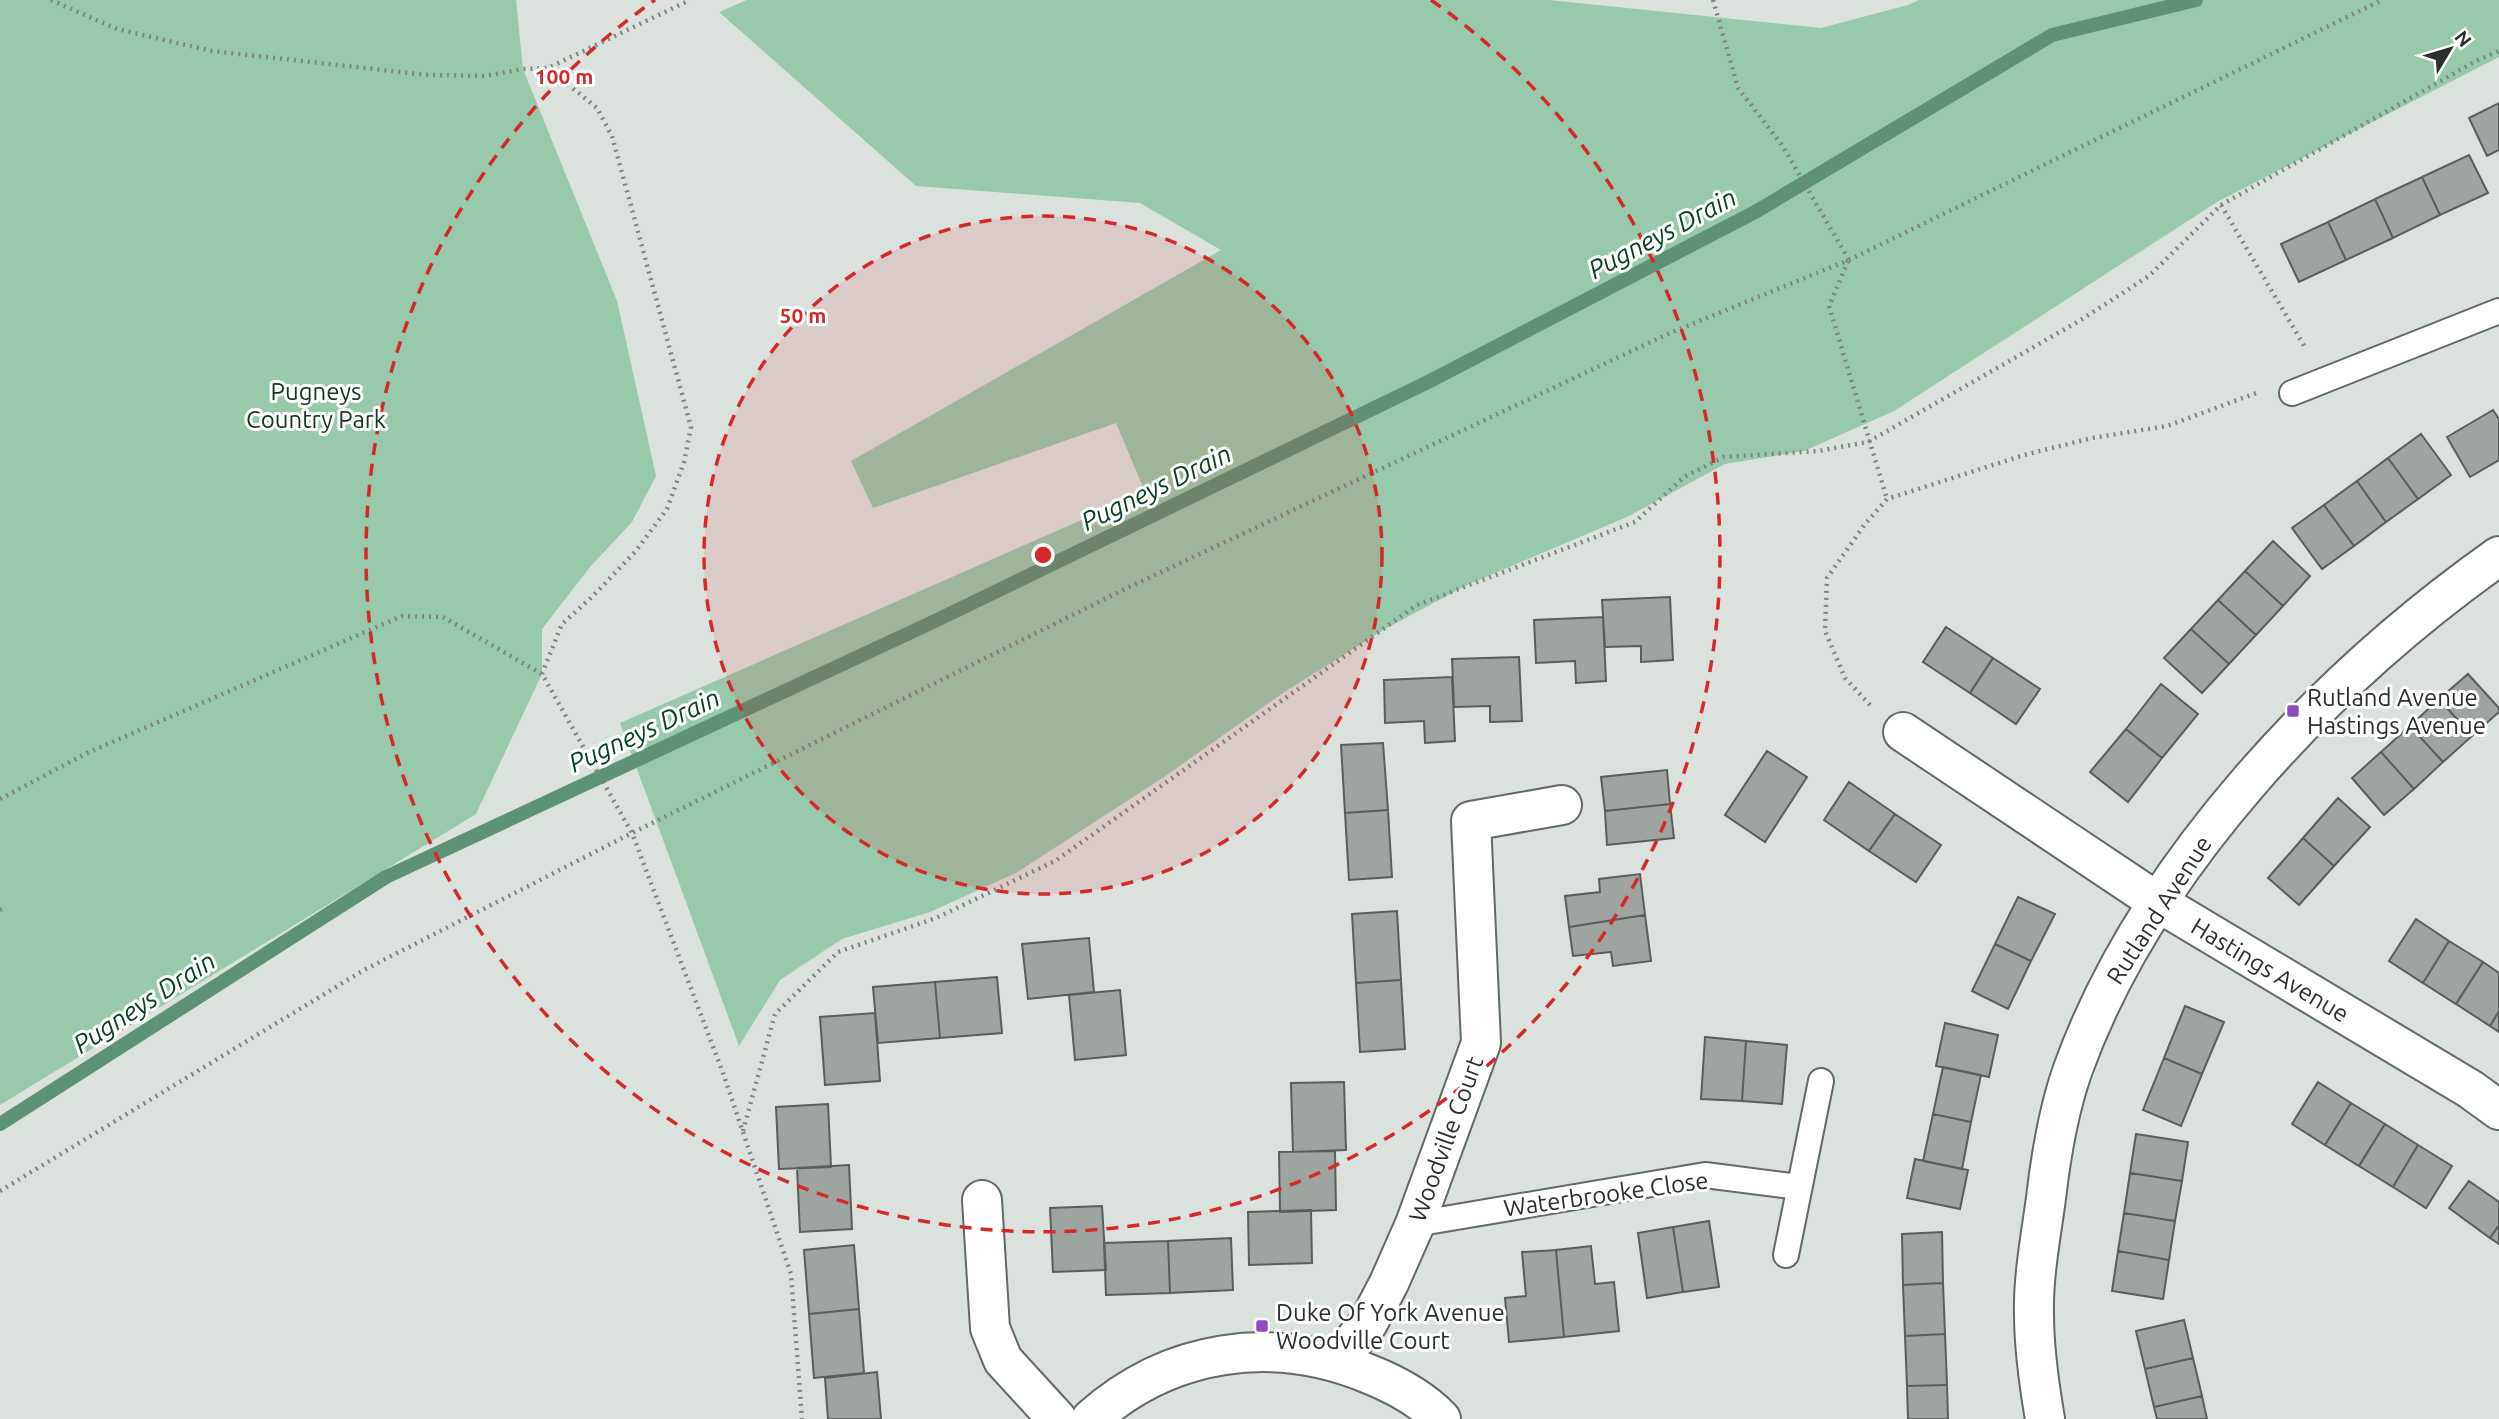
<svg xmlns="http://www.w3.org/2000/svg" width="2499" height="1419" font-family="Ubuntu,sans-serif">
	<style>
		.green { fill: #98c9aa }
		.lines { fill: none; stroke-linecap: round; stroke-linejoin: round }
		.stream { stroke: #5e9274; stroke-width: 14 }
		.building { fill: #9ea4a0; stroke: #585e5a; stroke-width: 2 }
		.lane-casing { stroke: #636965; stroke-width: 28 }
		.street-casing { stroke: #636965; stroke-width: 42 }
		.path { stroke: #7f8481; stroke-width: 4.5; stroke-dasharray: 2 5; stroke-linecap: butt }
		.lane { stroke: #fff; stroke-width: 24 }
		.street { stroke: #fff; stroke-width: 38 }
		.ring { fill: none; stroke: #d62828; stroke-width: 3.5; stroke-dasharray: 12 9 }
		.poi-dot { fill: #8c4bbf; stroke: #fff; stroke-width: 2.5 }
		.labels { text-anchor: middle; dominant-baseline: central; stroke-width: 6; stroke-linejoin: round; paint-order: stroke }
		.park-label { font-size: 24px; fill: #153523; stroke: #fff }
		.poi-label { font-size: 24px; fill: #2c2f2d; stroke: #fff; text-anchor: start }
		.street-label { font-size: 24px; fill: #2c2f2d; stroke: #fff }
		.water-label { font-size: 26px; font-style: italic; fill: #064227; stroke: #fff }
		.centre { fill: #d62828; stroke: #fff; stroke-width: 3.5 }
		.ring-label { font-size: 21px; text-anchor: middle; font-weight: bold; fill: #d62828; stroke: #fff; stroke-width: 6; stroke-linejoin: round; paint-order: stroke }
	</style>
	<rect width="100%" height="100%" fill="#dbe2de"/>
	<path class="green" d="M0,0h516l7,69 94,232 39,175 -24,46 -42,45 -48,62v45l-66,140 -476,291z
		M747,0h802l272,28 87,-23 11,-5h580v57l-282,145 -323,209 -90,40 -79,13 -98,53 -158,67 -84,45 -99,62 -122,86 -148,96 -86,39 -88,27 -62,41 -41,66 -119,-323 525,-231 -29,-69 -243,85 -22,-47 370,-211 -81,-47 -224,-17 -197,-174z"/>
	<g class="lines">
		<path class="stream" d="M0,1124l386,-247 549,-256 493,-239 329,-171 295,-176 144,-35"/>
	</g>
	<path class="building" d="M2499,103v47l-12,6 -18,-38z
		M2469,155l19,38 -48,22 -18,-38z
		M2422,177l18,38 -47,23 -18,-39z
		M2375,199l18,39 -47,22 -18,-38z
		M2328,222l18,38 -47,22 -18,-38z
		M2493,410l6,9v41l-29,17 -23,-40z
		M2421,434l30,41 -33,24 -30,-41z
		M2388,458l30,41 -32,23 -29,-41z
		M2357,481l29,41 -32,24 -30,-41z
		M2324,505l30,41 -32,23 -30,-41z
		M2273,541l37,35 -27,30 -38,-35z
		M2245,571l38,35 -27,29 -38,-35z
		M1670,597l3,63 -32,2v-16l-36,1 -3,-47z
		M2218,600l38,35 -27,29 -38,-35z
		M1603,617l3,64 -30,2 -1,-22 -39,2 -2,-43z
		M1946,627l47,31 -23,35 -47,-31z
		M2191,629l38,35 -27,29 -38,-35z
		M1519,657l3,64 -32,1v-16l-36,1 -2,-48z
		M1993,658l47,31 -24,35 -46,-31z
		M2468,674l31,34v4l-27,24 -33,-37z
		M1452,677l3,64 -30,2 -1,-22 -39,2 -1,-43z
		M2161,684l37,30 -36,44 -36,-29z
		M2439,699l33,37 -29,26 -33,-36z
		M2410,726l33,36 -29,27 -33,-37z
		M2126,729l36,29 -34,44 -38,-30z
		M1383,743l5,67 -43,3 -4,-68z
		M1767,751l40,26 -42,65 -40,-27z
		M2381,752l33,37 -30,26 -32,-37z
		M1667,770l3,34 -65,7 -4,-34z
		M1849,782l46,32 -26,37 -45,-31z
		M2338,798l32,29 -36,39 -31,-28z
		M1670,804l4,34 -67,7 -2,-34z
		M1388,810l4,67 -43,3 -4,-67z
		M1895,814l46,31 -25,37 -47,-31z
		M2303,838l31,28 -35,39 -31,-27z
		M1640,874l5,41 -76,12 -4,-31 35,-4 -1,-13z
		M2018,897l37,17 -24,47 -36,-17z
		M1397,911l4,69 -45,3 -4,-69z
		M1645,915l6,46 -38,5 -2,-14 -38,4 -4,-29z
		M2416,919l33,22 -26,42 -34,-22z
		M1089,938l5,54 -66,7 -6,-55z
		M2449,941l34,21 -27,42 -33,-21z
		M1995,944l36,17 -23,48 -36,-18z
		M2483,962l16,11v38l-9,15 -34,-22z
		M997,977l5,56 -62,5 -5,-56z
		M1401,980l4,69 -45,3 -4,-69z
		M935,982l5,56 -62,5 -5,-56z
		M1120,990l6,65 -51,5 -6,-65z
		M2185,1006l39,16 -22,52 -38,-16z
		M2499,1011v21l-9,-6z
		M875,1013l5,68 -55,4 -5,-68z
		M1945,1023l53,12 -9,42 -53,-11z
		M1705,1037l41,4 -4,60 -41,-2z
		M1746,1041l41,4 -5,59 -40,-3z
		M2164,1058l38,16 -21,52 -38,-16z
		M1943,1067l38,8 -10,47 -38,-8z
		M1344,1082l2,68 -53,2 -2,-69z
		M2318,1082l33,21 -26,42 -33,-21z
		M2351,1103l34,21 -26,42 -34,-21z
		M828,1104l3,63 -52,2 -3,-62z
		M1933,1114l38,8 -9,47 -39,-8z
		M2385,1124l33,21 -25,42 -34,-21z
		M2136,1134l52,8 -6,39 -52,-8z
		M2418,1145l34,21 -26,42 -33,-21z
		M1335,1151l1,59 -56,2 -1,-60z
		M1915,1159l53,11 -8,39 -53,-11z
		M849,1165l3,64 -52,3 -3,-64z
		M2130,1173l52,8 -7,40 -51,-8z
		M2469,1181l30,21v23l-9,13 -41,-30z
		M1102,1206l4,64 -53,2 -3,-64z
		M1311,1210l1,53 -63,2 -1,-53z
		M2124,1213l51,8 -6,39 -51,-9z
		M1709,1221l10,66 -36,5 -10,-65z
		M2499,1225v19l-9,-6z
		M1673,1227l10,65 -36,6 -9,-65z
		M1942,1232l1,51 -40,2 -1,-51z
		M1231,1238l2,52 -63,3 -2,-52z
		M1168,1241l2,52 -64,2 -2,-52z
		M854,1245l5,64 -50,5 -5,-64z
		M1591,1246l4,38 19,-2 5,49 -55,6 -8,-87z
		M1556,1250l8,87 -55,5 -4,-44 21,-2 -4,-44z
		M2118,1251l51,9 -6,39 -51,-8z
		M1943,1283l2,51 -40,2 -2,-51z
		M859,1309l5,64 -50,5 -5,-64z
		M2184,1320l9,38 -48,11 -9,-38z
		M1945,1334l2,51 -40,1 -2,-50z
		M2193,1358l9,38 -48,11 -9,-38z
		M877,1372l4,47h-53l-3,-41z
		M1947,1385l1,34h-40l-1,-33z
		M2202,1396l5,23h-50l-3,-12z"/>
	<g class="lines">
		<g class="lane-casing">
			<path id="lane" d="M2292,393l207,-82
				M1415,1224l290,-49 94,12
				M1786,1255l35,-174"/>
		</g>
		<g class="street-casing">
			<path id="street" d="M1903,732l256,171 311,186 29,21
				M982,1200l8,128 13,32 54,59
				M1338,1361l30,-38 21,-40 26,-59 66,-181 -10,-222 91,-16
				M1091,1419c78,-70 182,-85 278,-45 25,10 53,25 72,45
				M2045,1419c-6,-35 -11,-70 -11,-105 -1,-38 7,-78 12,-116 5,-43 12,-87 27,-129 73,-202 252,-390 426,-513"/>
		</g>
		<path class="path" d="M51,0l66,29 95,22 216,24 57,1 38,-7 25,-1 142,-68
			M1713,0l25,88 44,57 67,115
			M2221,205l255,-144 23,-10
			M1848,261l-19,45 58,193
			M542,674l20,-50 30,-27 43,-45 32,-43 17,-47 7,-35 -79,-291 -15,-28 -49,-40
			M1870,705l-25,-27 -20,-47 2,-53 38,-54 22,-25 137,-44 68,-17 75,-12 92,-34
			M0,799l87,-46 315,-137 41,1 99,57 90,159 91,240 68,201 11,145
			M0,910l6,-3
			M743,1131l32,-117 63,-62 98,-34 119,-57 362,-256 218,-83 49,-45 40,-20 94,-6 50,-9 211,-121 70,-45 72,-71 85,144
			M0,1191l364,-221 268,-137 491,-243 547,-257 179,-73 533,-260"/>
		<use href="#lane" class="lane"/>
		<use href="#street" class="street"/>
	</g>
	<circle cx="1043" cy="555" r="339" fill="#d62828" fill-opacity=".12"/>
	<g class="ring">
		<circle cx="1043" cy="555" r="339"/>
		<path d="M1431 0A677 677 0 1 1 655 0"/>
	</g>
	<g class="poi-dot">
		<rect x="2286" y="704" width="14" height="14" rx="3.5"/>
		<rect x="1255" y="1319" width="14" height="14" rx="3.5"/>
	</g>
	<g class="labels">
		<g class="park-label">
			<text x="316" y="391">Pugneys<tspan x="316" dy="28">Country Park</tspan></text>
		</g>
		<g class="poi-label">
			<text x="2307" y="697">Rutland Avenue<tspan x="2307" dy="28">Hastings Avenue</tspan></text>
			<text x="1276" y="1312">Duke Of York Avenue<tspan x="1276" dy="28">Woodville Court</tspan></text>
		</g>
		<g class="street-label">
			<text transform="translate(2159 910) rotate(-57)">Rutland Avenue</text>
			<text transform="translate(2270 970) rotate(31)">Hastings Avenue</text>
			<text transform="translate(1446 1139) rotate(-70)">Woodville Court</text>
			<text transform="translate(1606 1194) rotate(-8)">Waterbrooke Close</text>
		</g>
		<g class="water-label">
			<text transform="translate(1662 233) rotate(-28)">Pugneys Drain</text>
			<text transform="translate(1156 487) rotate(-26)">Pugneys Drain</text>
			<text transform="translate(644 730) rotate(-25)">Pugneys Drain</text>
			<text transform="translate(144 1002) rotate(-33)">Pugneys Drain</text>
		</g>
	</g>
	<circle cx="1043" cy="555" r="10" class="centre"/>
	<g class="ring-label">
		<text x="564" y="84">100 m</text>
		<text x="803" y="323">50 m</text>
	</g>
	<g transform="translate(2450 49) rotate(52)" stroke="#ffffff" stroke-width="5" paint-order="stroke">
	<path d="M0-5L12 26L0 18L-12 26Z" fill="#2c2f2d"/>
	<text y="-10" font-size="19" font-weight="bold" text-anchor="middle" fill="#2c2f2d">N</text>
	</g>
</svg>
